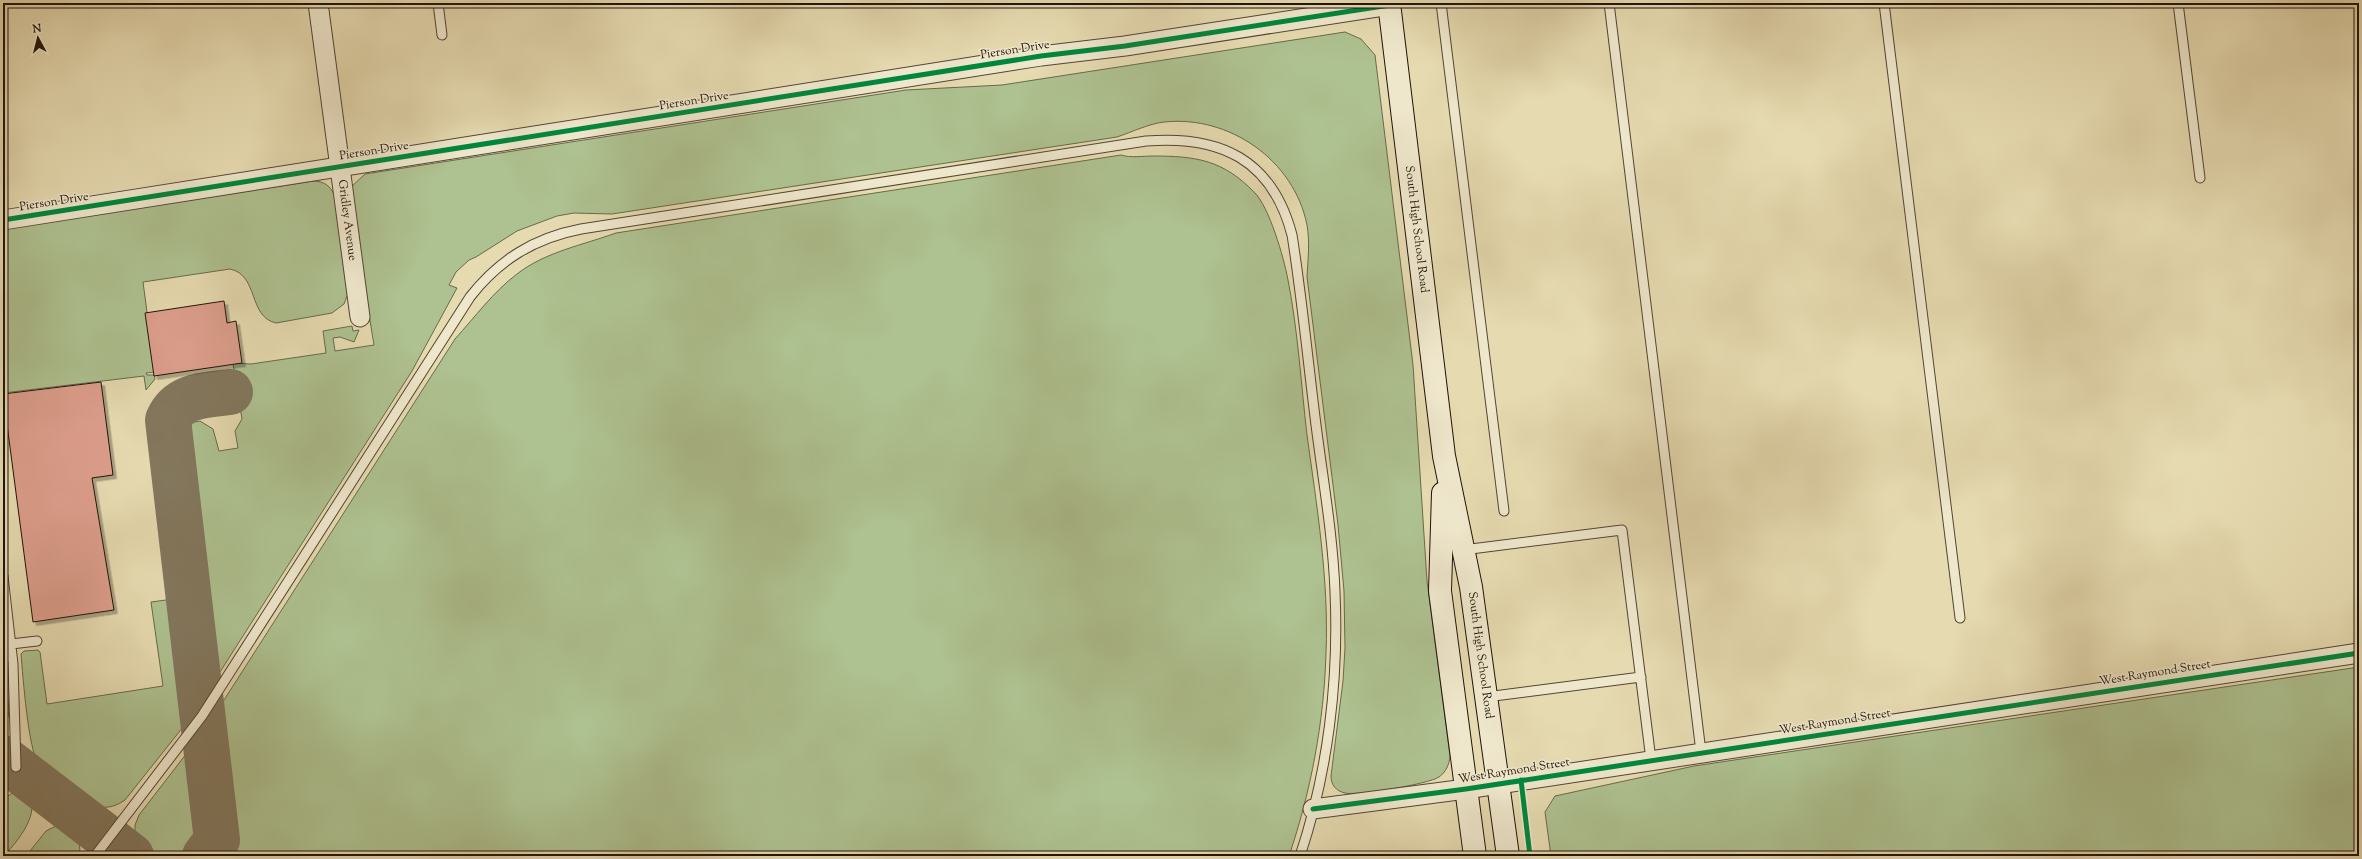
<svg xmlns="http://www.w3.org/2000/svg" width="2362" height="859" font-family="'Sorts Mill Goudy',serif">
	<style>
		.green { fill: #aec190; stroke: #676a4d }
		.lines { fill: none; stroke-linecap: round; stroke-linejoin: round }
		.taxiway { stroke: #83775d; stroke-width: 46 }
		.building { fill: #dc9e8c; stroke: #20140a; filter: url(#shadow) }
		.lane-casing { stroke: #524634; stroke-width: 11 }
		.street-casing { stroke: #524634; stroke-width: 21 }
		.secondary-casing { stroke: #20140a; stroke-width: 24 }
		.lane { stroke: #efe7cc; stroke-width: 9 }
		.street { stroke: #efe7cc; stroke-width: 19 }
		.secondary { stroke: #efe7cc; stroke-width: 22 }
		.cycleway-casing { stroke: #efe7cc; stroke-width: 8 }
		.cycleway { stroke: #00873e; stroke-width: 5 }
		.labels { text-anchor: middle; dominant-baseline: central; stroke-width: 3; stroke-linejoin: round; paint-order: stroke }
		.street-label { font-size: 12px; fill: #20140a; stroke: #efe7cc }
	</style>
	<defs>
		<filter id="shadow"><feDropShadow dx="3.5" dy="3.5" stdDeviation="0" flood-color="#0004"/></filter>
	</defs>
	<rect width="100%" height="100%" fill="#e6dab0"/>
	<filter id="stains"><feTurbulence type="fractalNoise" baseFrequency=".005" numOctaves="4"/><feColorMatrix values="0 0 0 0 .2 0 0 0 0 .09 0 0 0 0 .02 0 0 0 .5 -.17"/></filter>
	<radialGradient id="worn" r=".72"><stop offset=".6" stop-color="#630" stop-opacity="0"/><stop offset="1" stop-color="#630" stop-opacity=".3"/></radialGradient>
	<path class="green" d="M1345,32l16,7 14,16 38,310 14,216 23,175c-1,9 -4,16 -11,21 -10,7 -83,19 -94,16 -9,-2 -14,-8 -14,-17l12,-95 2,-33 -1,-57 -6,-66 -31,-248c1,-18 3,-35 0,-52 -13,-65 -78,-110 -143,-103 -16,2 -32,10 -47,15l-505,77 -38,-1 -17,3 -40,15 -41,26 -7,3 -13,12 -7,13 8,3 -45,83 -199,312 -30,-250 7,-10 10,-2 13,8 6,22 19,-3 -3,-17 7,-12 -3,-18 7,-2 -1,-8 -8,1 -4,-29 18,1 75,-11 -3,-22 29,-5 1,5 6,-1 -5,12 -14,-5 -7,1 2,13 39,-6 -22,-134 -1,-24 14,-13 541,-84 96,-5z
		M1121,155c9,3 22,1 32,1 43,0 70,4 101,36 15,14 30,66 34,88 10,51 13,104 19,155 10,73 22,145 19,218 -2,69 -15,138 -37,203h-1063l4,-15v-19l-13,-111 238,-372c20,-22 38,-47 62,-65 28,-22 66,-29 99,-41z
		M313,181c11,0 18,5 22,16l14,94 -5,13 -12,9 -56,10c-28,-6 -17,-48 -46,-54l-87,13 12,90 -9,1 1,2h7l1,4 -9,11 -2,-14 -141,17v-164z
		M166,600l7,3 14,119 -62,78c-17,12 -32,8 -48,-3 -12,-10 -29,-19 -38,-31 -11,-17 -16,-89 -18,-112l3,-3 14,-1 2,2 7,52 116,-18 -12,-84z
		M3,658l6,52 -1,7 -5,8z
		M2359,667v189h-808l-6,-44 10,-16 139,-30z
		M190,749l10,80c-2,11 -6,22 -16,27h-32l-10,-7 -7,-14v-10l4,-10z
		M14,792l7,1 9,7c9,15 -16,47 -27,56v-57z
		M60,824c12,3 23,18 19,32h-53l20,-25z"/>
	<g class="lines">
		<path class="taxiway" d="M3,758l128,98
			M205,856l12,-16 -49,-420c11,-26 38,-25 62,-28"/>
	</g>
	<path class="building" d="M224,301l3,22 9,-2 6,42 -88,13 -9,-63z
		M101,382l12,93 -21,3 22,132 -81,12 -30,-228z"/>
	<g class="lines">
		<g class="lane-casing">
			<path id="lane" d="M438,3l4,32
				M1441,3l63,508
				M1609,3l92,749
				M1884,3l76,615
				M2178,3l22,175
				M1463,550l159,-20 29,230
				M3,576l10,88 3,103
				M11,644l26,-3
				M1486,697l155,-20
				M95,856l107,-140 268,-419c29,-37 64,-59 111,-68l565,-88c74,-6 126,18 146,94 10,63 16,127 24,190 7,55 17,111 19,167 4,88 -7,180 -35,264"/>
		</g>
		<g class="street-casing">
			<g id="street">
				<path id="s1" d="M318,3l42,314"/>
				<path d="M3,220l1038,-164 84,-10 265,-41"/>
				<path d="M1313,809l153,-20 893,-136"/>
			</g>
		</g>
		<g class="secondary-casing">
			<g id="secondary">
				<path id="s2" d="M1389,3l55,453 27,131 37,269"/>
				<path d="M1443,493l-3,98 35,265"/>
			</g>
		</g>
		<use href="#lane" class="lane"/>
		<use href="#street" class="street"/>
		<use href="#secondary" class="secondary"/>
		<g class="cycleway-casing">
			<path id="cycleway" d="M3,220l1038,-164 84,-10 265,-41
				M1521,780l9,76
				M1313,809l153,-20 893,-136"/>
		</g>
		<use href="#cycleway" class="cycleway"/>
	</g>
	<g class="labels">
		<g class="street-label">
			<text transform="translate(1015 50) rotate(-9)">Pierson Drive</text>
			<text transform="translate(694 101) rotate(-9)">Pierson Drive</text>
			<text transform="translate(374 151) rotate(-9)">Pierson Drive</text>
			<text transform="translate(54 202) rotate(-9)">Pierson Drive</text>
			<text stroke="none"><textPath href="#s1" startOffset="219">Gridley Avenue</textPath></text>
			<text stroke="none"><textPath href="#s2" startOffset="228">South High School Road</textPath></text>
			<text stroke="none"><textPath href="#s2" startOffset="659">South High School Road</textPath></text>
			<text transform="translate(2155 673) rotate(-9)">West Raymond Street</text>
			<text transform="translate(1835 722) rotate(-9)">West Raymond Street</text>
			<text transform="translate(1514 771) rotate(-9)">West Raymond Street</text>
		</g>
	</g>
	<rect width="2362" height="859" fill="none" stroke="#e6dab0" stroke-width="16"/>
	<rect x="4" y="4" width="2354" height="851" fill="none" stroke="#20140a" stroke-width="2"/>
	<rect x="8" y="8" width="2346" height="843" fill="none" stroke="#20140a"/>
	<g transform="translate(38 38) rotate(353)" stroke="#efe7cc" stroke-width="3" paint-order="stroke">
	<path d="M0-3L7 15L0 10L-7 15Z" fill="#20140a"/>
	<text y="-6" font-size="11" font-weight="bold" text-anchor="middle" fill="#20140a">N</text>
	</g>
	<rect width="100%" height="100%" filter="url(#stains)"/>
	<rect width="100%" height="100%" fill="url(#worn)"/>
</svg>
